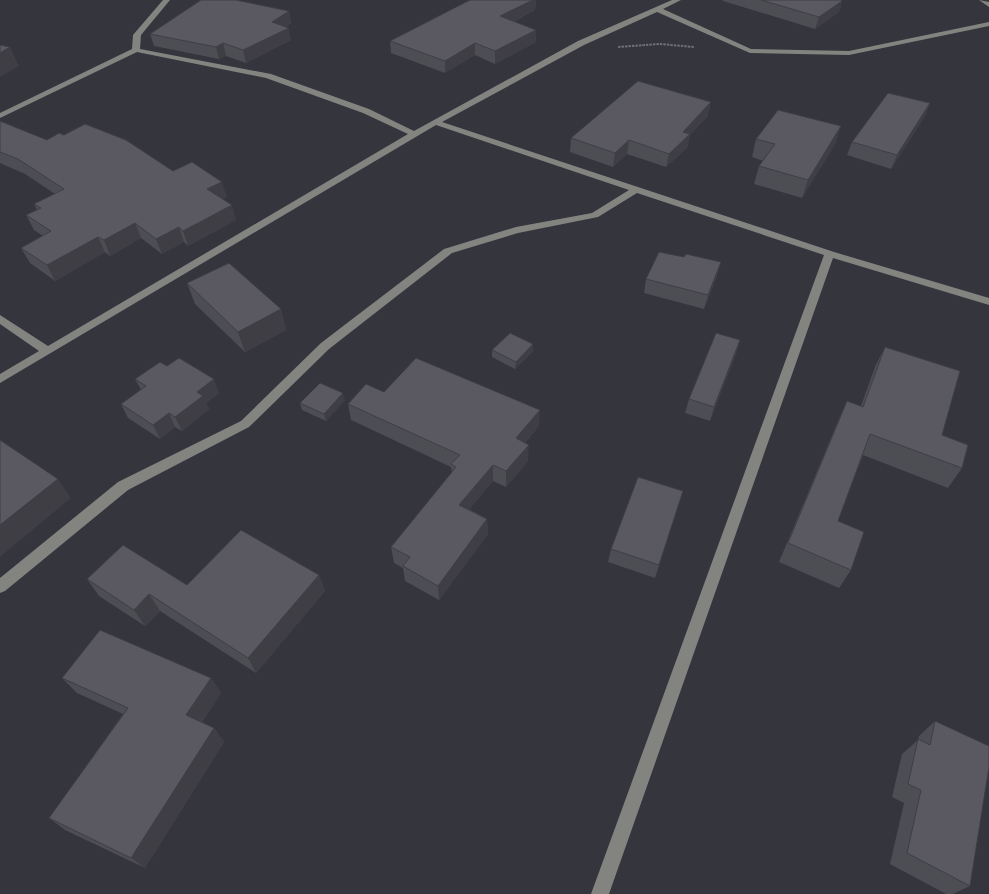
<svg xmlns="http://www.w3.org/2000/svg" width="989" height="894" font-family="Overpass,sans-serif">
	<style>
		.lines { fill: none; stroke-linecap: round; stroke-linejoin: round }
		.path { stroke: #6f7077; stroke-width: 2; stroke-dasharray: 2.5 1; stroke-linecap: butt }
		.minor { fill: #838480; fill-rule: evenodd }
		.wall { fill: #4d4d54 }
		.shaded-wall { fill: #3f3e45 }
		.building { fill: #5a5962; stroke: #3f3e45 }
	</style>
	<rect width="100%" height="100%" fill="#34353d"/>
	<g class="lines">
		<path class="path" d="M618,47l42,-3 34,3"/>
		<path class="minor" d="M163,0h7l-29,35 -1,14 131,25 98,35 45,22 164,-90 94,-41h9l-18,9 88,40 98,2 140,-29v4l-140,29 -99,-2 -93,-41 -73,33 -142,77 392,130 155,46v7l-156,-47 -224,636h-18l233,-639 -187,-62 -39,24 -80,16 -66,20 -123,96 -80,78 -121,63 -123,101 -5,2v-15l118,-96 123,-61 80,-78 123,-94 72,-22 76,-14 37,-23 -193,-65 -436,258v-9l39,-23 -39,-27v-9l48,31 360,-212 -45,-21 -97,-35 -129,-26 -137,66v-5l132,-64 1,-14z
			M979,0l10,2v5z"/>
	</g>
	<path class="wall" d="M470,0h66l-1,10 -22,12 23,8v12l-41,22 -20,-9 -30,18 -54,-20 -1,-12z
		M723,0h118l1,1 -3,11 -24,17 -92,-28z
		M289,11l2,12 -5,4 5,13 -45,23 -20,-7 -7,3 -65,-13 -4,-12z
		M930,103l-5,13 -34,53 -44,-14 5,-13z
		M708,116l-18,19 -3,13 -21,19 -39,-13 -14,13 -43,-15 1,-14z
		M0,121l47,19 126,31 54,26 -5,2 14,21 -48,26 -4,-4 -22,12 -21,-16 -31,18 -5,-4 -50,29 -25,-18 -9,-15 22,-12 -9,-6 -8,-15 11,-5 -3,-6 21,-10 -30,-20 -25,-11z
		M841,126l-6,18 -33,54 -48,-14 5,-18 4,-5 -11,-4 4,-18z
		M717,276l-13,33 -60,-16 2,-14z
		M187,283l94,26 5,21 -41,22 -50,-48z
		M740,340l-4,14 -26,67 -25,-8 4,-14z
		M885,347l77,121 -14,20 -85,-33 -25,66 13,49 -12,18 -60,-26 59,-141 9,-20 14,5 14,-39z
		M492,350l41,1 -18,18 -23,-12z
		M167,366l52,27 -13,10 3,6 -27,22 -7,-4 -15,12 -32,-21 -7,-14 20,-14 -6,-11z
		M384,392l155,34 -14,17 3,18 -22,26 -13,-6 -24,28 18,10 1,15 -49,66 -34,-19 -2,-13 -9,-5 -3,-16 61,-74 -1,-6 -100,-47 -3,-16z
		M345,400l-19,21 -24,-11 -2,-7z
		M683,491l-28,87 -47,-16 3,-13z
		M319,575l6,16 -69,82 -96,-62 -15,15 -46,-30 -12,-17 100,6z
		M62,678h149l10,15 -19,29 12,6 10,14 -79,126 -80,-38 -16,-12 74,-104 -46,-21z
		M935,721l35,165 -17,8h-7l-56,-30 14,-61 -12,-6 10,-43 16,-14 1,-4z"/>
	<path class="shaded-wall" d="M529,0h7l-1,10 -35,18v-12z
		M842,1l-3,11 -24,17 4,-12z
		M289,11l2,12 -16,11 -3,-12z
		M289,28l2,12 -45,23 -3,-13z
		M536,30v12l-41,22v-13z
		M223,43l3,13 -7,3 -3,-12z
		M475,43v12l-30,18v-12z
		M10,47l9,19 -19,11v-24z
		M711,102l-3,14 -18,19 -3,13 -21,19 3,-13 14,-22z
		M930,103l-5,13 -34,53 6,-14z
		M841,126l-6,18 -33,54 6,-18z
		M629,140l-2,14 -14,13 2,-14z
		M222,182l5,15 -16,7 -4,-15z
		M232,205l4,15 -48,26 -5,-15z
		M135,223l6,15 -31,18 -6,-16z
		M179,227l5,15 -22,12 -6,-15z
		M98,237l7,15 -50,29 -8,-16z
		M721,262l-4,14 -13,33 4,-14z
		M281,309l5,21 -41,22 -7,-20z
		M740,340l-4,14 -26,67 4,-14z
		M533,344v7l-18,18 1,-7z
		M214,379l5,14 -13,10 3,6 -27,22 -7,-14 22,-25z
		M343,393l2,7 -19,21 -2,-7z
		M540,410l-1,16 -24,28 1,-16z
		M169,413l6,14 -15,12 -7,-14z
		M529,445l-1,16 -22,26v-16z
		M493,465v16l-33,39 -1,-15z
		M58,479l13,19 -71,59v-32z
		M487,519l1,15 -49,66 -1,-14z
		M319,575l6,16 -69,82 -8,-15z
		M149,594l11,17 -15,15 -11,-16z
		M211,678l10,15 -24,36 -11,-14z
		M214,728l10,14 -79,126 -14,-10z"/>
	<path class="building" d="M201,0h35l53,11 -17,11 17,6 -46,22 -20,-7 -7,4 -66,-13z
		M470,0h63l-33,16 36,14 -41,21 -20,-8 -30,18 -55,-20z
		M761,0h80l1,1 -23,16z
		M0,45l10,2 -10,6z
		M638,81l73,21 -28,30 7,2 -21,20 -40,-14 -14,13 -44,-15z
		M888,93l42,10 -33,52 -45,-13z
		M778,110l63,16 -33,54 -49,-14 16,-22 -19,-5z
		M0,121l47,19 12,-7 5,2 21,-11 41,16 47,31 19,-9 30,20 -15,7 25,16 -49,26 -4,-4 -23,12 -21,-16 -31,17 -6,-3 -51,28 -26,-17 30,-17 -25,-16 15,-7 -7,-4 30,-15 -46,-30 -18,-7z
		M659,252l25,5 2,-3 35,8 -13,33 -62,-16z
		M229,263l52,46 -43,23 -51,-49z
		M510,333l23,11 -17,18 -24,-12z
		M716,333l24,7 -26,67 -25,-8z
		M885,347l75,24 -18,64 26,10 -6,23 -92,-34 -32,87 26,11 -13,38 -63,-27 59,-142 16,6z
		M179,358l35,21 -17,13 6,4 -28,21 -6,-4 -16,12 -32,-21 25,-18 -11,-7 25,-17 7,4z
		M416,358l124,52 -24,28 13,7 -23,26 -13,-6 -34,40 28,14 -49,67 -35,-20 7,-9 -19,-10 65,-80 -5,-3 9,-9 -112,-51 18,-20 18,8z
		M320,383l23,10 -19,21 -24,-11z
		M0,440l58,39 -58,46z
		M638,477l45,14 -24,74 -48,-16z
		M241,530l78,45 -71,83 -99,-64 -15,16 -47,-31 36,-34 64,40z
		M100,630l111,48 -25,37 28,13 -83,130 -82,-40 79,-110 -66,-30z
		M935,721l54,25v21l-19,119 -63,-33 14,-63 -13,-6 10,-45 12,6z"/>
</svg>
